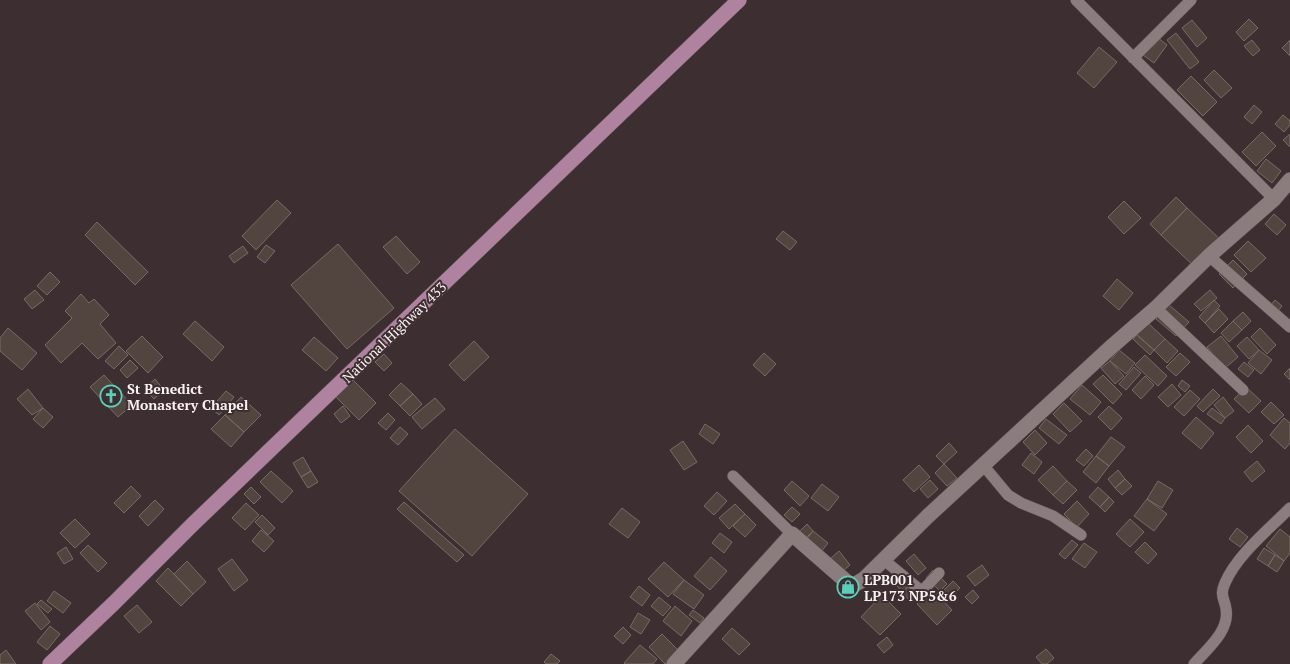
<svg xmlns="http://www.w3.org/2000/svg" width="1290" height="664" font-family="'PT Serif',serif">
	<style>
		.building { fill: #524540; stroke: #786b65 }
		.lines { fill: none; stroke-linecap: round; stroke-linejoin: round }
		.street-casing { stroke: #564b4d; stroke-width: 12 }
		.secondary-casing { stroke: #564b4d; stroke-width: 16 }
		.primary-casing { stroke: #564b4d; stroke-width: 16 }
		.street { stroke: #8b7c7d; stroke-width: 11 }
		.secondary { stroke: #8b7c7d; stroke-width: 15 }
		.primary { stroke: #af839f; stroke-width: 15 }
		.labels { text-anchor: middle; dominant-baseline: central; stroke-width: 4; stroke-linejoin: round; paint-order: stroke }
		.street-label { font-size: 14px; fill: #f9f0f1; stroke: #3d2f31 }
		.poi-label { font-size: 14px; font-weight: bold; fill: #f9f0f1; stroke: #3d2f31; text-anchor: start }
	</style>
	<rect width="100%" height="100%" fill="#3d2f31"/>
	<path class="building" d="M1249,19l9,9 -14,13 -8,-9z
		M1192,20l15,18 -10,9 -15,-19z
		M1176,33l23,29 -9,7 -23,-29z
		M1157,37l10,8 -13,18 -11,-8z
		M1252,40l8,10 -7,6 -9,-10z
		M1290,40v16l-8,-8z
		M1099,47l18,15 -23,26 -17,-15z
		M1214,70l18,18 -11,10 -17,-18z
		M1191,76l26,26 -14,14 -26,-26z
		M1254,105l8,7 -10,12 -8,-7z
		M1283,115l7,6v4l-6,7 -9,-8z
		M1262,132l14,14 -20,20 -14,-14z
		M1290,134v13l-7,-7z
		M1266,159l15,12 -9,12 -15,-12z
		M1176,197l11,11 -26,27 -11,-11z
		M277,200l14,13 -35,37 -14,-14z
		M1124,201l17,17 -17,16 -16,-17z
		M1187,208l37,35 -26,27 -37,-35z
		M1274,214l12,11 -9,10 -12,-11z
		M97,222l51,50 -13,13 -50,-50z
		M783,231l14,11 -7,8 -14,-11z
		M396,236l24,26 -13,12 -24,-27z
		M1248,241l18,17 -15,14 -17,-17z
		M338,244l56,64 -47,41 -56,-64z
		M266,245l9,6 -10,12 -8,-6z
		M243,246l5,7 -14,10 -5,-7z
		M1233,260l14,14 -14,14 -14,-14z
		M50,272l10,10 -13,13 -10,-9z
		M1117,279l16,14 -14,17 -16,-14z
		M35,290l9,10 -12,9 -8,-10z
		M1210,290l7,8 -16,13 -7,-7z
		M81,294l8,9 5,-4 15,16 -9,9 16,19 -18,16 -16,-16 -21,20 -16,-18 27,-27 -7,-7z
		M1214,300l6,6 -15,17 -6,-6z
		M1275,300l7,6 -9,11 -7,-6z
		M1168,304l21,18 -13,14 -20,-17z
		M1219,309l9,10 -14,14 -9,-10z
		M1243,312l8,9 -9,9 -9,-9z
		M195,321l29,26 -12,14 -29,-27z
		M1233,321l9,9 -13,12 -8,-9z
		M1148,323l17,16 -11,11 -17,-15z
		M8,328l29,25 -15,17 -22,-19v-13z
		M1260,328l16,17 -9,9 -16,-17z
		M1137,335l17,15 -4,5 -17,-16z
		M142,336l21,21 -15,16 -22,-22z
		M1221,336l17,21 -13,11 -18,-21z
		M314,337l24,21 -12,13 -24,-21z
		M1247,337l12,13 -10,9 -12,-13z
		M1165,339l13,12 -11,12 -13,-13z
		M474,341l15,16 -25,24 -15,-16z
		M119,346l9,9 -14,14 -9,-8z
		M1119,350l16,13 -9,11 -16,-13z
		M1259,350l13,10 -11,14 -13,-11z
		M764,353l12,11 -11,12 -12,-11z
		M1180,353l10,9 -14,14 -10,-9z
		M384,354l8,9 -8,8 -9,-9z
		M1145,355l22,21 -9,10 -23,-21z
		M130,360l8,8 -11,10 -7,-8z
		M1110,361l14,15 -9,8 -14,-16z
		M1244,362l10,8 -6,7 -10,-8z
		M1134,367l7,6 -15,17 -7,-6z
		M1290,368v12l-6,-6z
		M104,375l28,30 -14,12 -28,-30z
		M1103,375l19,19 -9,10 -20,-20z
		M1145,376l9,9 -13,14 -9,-9z
		M155,379l9,11 -10,9 -10,-10z
		M353,380l23,23 -17,17 -23,-23z
		M1182,380l8,6 -5,6 -7,-6z
		M401,383l12,11 -13,12 -11,-11z
		M1172,384l9,11 -13,12 -10,-10z
		M1082,385l19,17 -11,13 -20,-16z
		M1246,387l15,14 -12,12 -15,-14z
		M28,389l15,19 -11,7 -15,-16z
		M1213,389l7,7 -17,16 -6,-6z
		M1190,390l10,9 -16,17 -10,-9z
		M226,391l8,6 -15,18 -8,-7z
		M413,394l9,10 -12,12 -10,-10z
		M241,397l20,18 -17,17 -19,-17z
		M1223,397l11,14 -9,7 -11,-13z
		M435,398l10,11 -23,20 -10,-12z
		M1271,402l13,13 -10,9 -13,-12z
		M1064,403l18,18 -12,11 -17,-18z
		M343,406l7,10 -9,7 -7,-9z
		M1109,406l13,12 -11,12 -13,-13z
		M43,408l10,9 -10,11 -10,-9z
		M1212,408l13,10 -4,6 -14,-10z
		M388,413l7,7 -9,10 -8,-7z
		M225,415l19,17 -13,15 -20,-18z
		M1196,417l18,16 -13,16 -19,-16z
		M1284,418l6,5v20l-5,6 -15,-14z
		M1046,419l21,16 -8,9 -20,-16z
		M705,424l15,10 -7,10 -14,-10z
		M1248,425l15,16 -12,12 -15,-16z
		M400,427l8,7 -10,11 -8,-7z
		M455,429l73,65 -56,62 -73,-65z
		M1035,430l12,13 -12,12 -12,-13z
		M1111,437l14,10 -16,19 -13,-10z
		M683,441l14,21 -13,8 -14,-20z
		M949,443l8,9 -13,12 -8,-8z
		M1086,449l7,7 -9,10 -8,-6z
		M1031,453l11,9 -8,12 -12,-9z
		M1096,456l13,10 -13,17 -13,-11z
		M303,457l8,14 -10,6 -8,-14z
		M1257,461l8,10 -13,11 -8,-10z
		M944,464l13,14 -10,8 -12,-13z
		M919,465l11,12 -16,15 -11,-12z
		M1053,466l14,15 -14,14 -15,-15z
		M1118,470l7,9 -10,9 -7,-9z
		M271,471l22,20 -11,12 -22,-21z
		M311,471l7,11 -10,6 -7,-11z
		M1125,479l7,7 -10,9 -7,-7z
		M930,480l8,9 -10,9 -8,-9z
		M792,481l17,15 -9,10 -16,-16z
		M1067,481l10,9 -14,14 -10,-9z
		M1158,481l15,9 -11,18 -15,-9z
		M822,484l17,13 -11,14 -17,-13z
		M131,486l10,10 -17,17 -10,-10z
		M251,487l10,10 -7,7 -10,-10z
		M1098,487l11,10 -9,10 -11,-10z
		M717,492l10,9 -13,14 -10,-9z
		M1109,497l5,5 -9,10 -5,-5z
		M1147,499l20,15 -13,17 -20,-15z
		M155,500l9,9 -16,17 -9,-10z
		M1077,501l12,13 -12,13 -13,-13z
		M404,502l60,53 -7,7 -60,-53z
		M246,503l13,12 -14,15 -13,-12z
		M735,504l10,10 -16,15 -10,-11z
		M792,507l8,7 -8,8 -8,-7z
		M622,508l18,14 -12,16 -19,-14z
		M745,514l11,11 -11,12 -12,-11z
		M262,515l13,13 -7,7 -13,-13z
		M75,519l15,15 -15,14 -15,-15z
		M1130,519l14,13 -14,15 -14,-13z
		M807,524l6,7 -7,7 -6,-7z
		M1237,528l11,9 -8,10 -11,-8z
		M1280,529l10,8v16l-6,8 -18,-15z
		M261,530l13,11 -10,11 -12,-11z
		M813,531l15,12 -14,18 -15,-12z
		M720,533l12,9 -8,11 -12,-10z
		M1072,540l6,5 -13,14 -6,-5z
		M1145,542l12,12 -9,10 -13,-12z
		M1084,543l13,9 -12,16 -13,-9z
		M88,545l19,18 -9,9 -18,-19z
		M66,547l7,12 -9,5 -7,-11z
		M1264,548l11,7 -7,11 -11,-7z
		M839,551l11,14 -17,14 -11,-13z
		M914,554l12,14 -8,7 -12,-14z
		M1275,555l9,6 -7,11 -9,-6z
		M711,557l16,14 -17,19 -16,-14z
		M232,559l16,21 -14,11 -16,-22z
		M187,561l19,21 -13,12 -19,-20z
		M664,562l20,18 -16,17 -20,-18z
		M982,565l7,10 -14,11 -8,-10z
		M168,568l25,26 -12,12 -25,-25z
		M933,570l14,14 -7,7 -14,-13z
		M902,573l9,11 -9,8 -9,-11z
		M684,580l20,15 -10,14 -21,-15z
		M953,581l7,7 -10,10 -7,-7z
		M911,584l8,10 -9,7 -8,-9z
		M639,586l11,9 -8,11 -12,-9z
		M932,589l20,21 -15,15 -20,-21z
		M973,590l6,7 -7,7 -7,-7z
		M54,591l17,12 -8,10 -16,-12z
		M882,595l19,19 -21,21 -19,-18z
		M659,597l12,10 -8,9 -12,-10z
		M41,600l11,9 -4,4 -11,-9z
		M35,603l15,19 -9,8 -16,-19z
		M137,605l15,17 -13,11 -15,-17z
		M675,606l17,15 -11,15 -18,-15z
		M693,610l11,8 -4,5 -11,-8z
		M638,613l12,7 -9,14 -11,-7z
		M50,626l10,8 -13,16 -10,-8z
		M623,627l8,8 -8,9 -9,-8z
		M732,628l18,16 -11,11 -17,-16z
		M662,634l16,16 -13,14 -16,-17z
		M887,637l6,8 -9,8 -7,-8z
		M640,645l17,14 -4,5h-28l-1,-1z
		M1046,649l8,9 -7,6h-5l-6,-7z
		M6,650l10,14h-16v-9z
		M551,654l9,7 -3,3h-11l-2,-2z"/>
	<g class="lines">
		<g class="street-casing">
			<path id="street" d="M1076,0l198,199
				M1133,58l58,-58
				M1209,256l81,71
				M1156,308l87,82
				M983,465l25,30 13,8 32,13 28,19
				M733,476l59,58
				M884,560l35,29 4,1 16,-17
				M1194,664c13,-15 36,-33 32,-55 -1,-10 -7,-13 -1,-26 12,-28 43,-53 65,-75"/>
		</g>
		<g class="secondary-casing">
			<path id="secondary" d="M674,664l118,-130 56,49 6,2 10,-6 64,-63 182,-168 46,-40 53,-52 65,-57 16,-19"/>
		</g>
		<g class="primary-casing">
			<path id="primary" d="M50,664l64,-61 79,-79 546,-524"/>
		</g>
		<use href="#street" class="street"/>
		<use href="#secondary" class="secondary"/>
		<use href="#primary" class="primary"/>
	</g>
	<defs>
		<g id="church-ring" transform="scale(1.125)"><circle r="9.5" fill="#3d2f31" stroke="#5cceba" stroke-width="1.5"/><path d="M-1.2-6h2.4v3.5h3.3v2.4h-3.3V6h-2.4V-.1h-3.3v-2.4h3.3Z" fill="#5cceba"/></g>
		<g id="shop-ring" transform="scale(1.125)"><circle r="9.5" fill="#3d2f31" stroke="#5cceba" stroke-width="1.5"/><path d="M-5-2.5h2.3a2.7 3.5 0 0 1 5.4 0H5L5.5 6h-11ZM-1.5-2.5h3a1.5 2.3 0 0 0-3 0Z" fill="#5cceba"/></g>
	</defs>
	<g fill-rule="evenodd">
		<use href="#church-ring" x="111" y="396"/>
		<use href="#shop-ring" x="848" y="587"/>
	</g>
	<g class="labels">
		<g class="street-label">
			<text transform="translate(394 332) rotate(-44)">National Highway 433</text>
		</g>
		<g class="poi-label">
			<text x="127" y="388">St Benedict<tspan x="127" dy="16">Monastery Chapel</tspan></text>
			<text x="864" y="579">LPB001<tspan x="864" dy="16">LP173 NP5&amp;6</tspan></text>
		</g>
	</g>
</svg>
